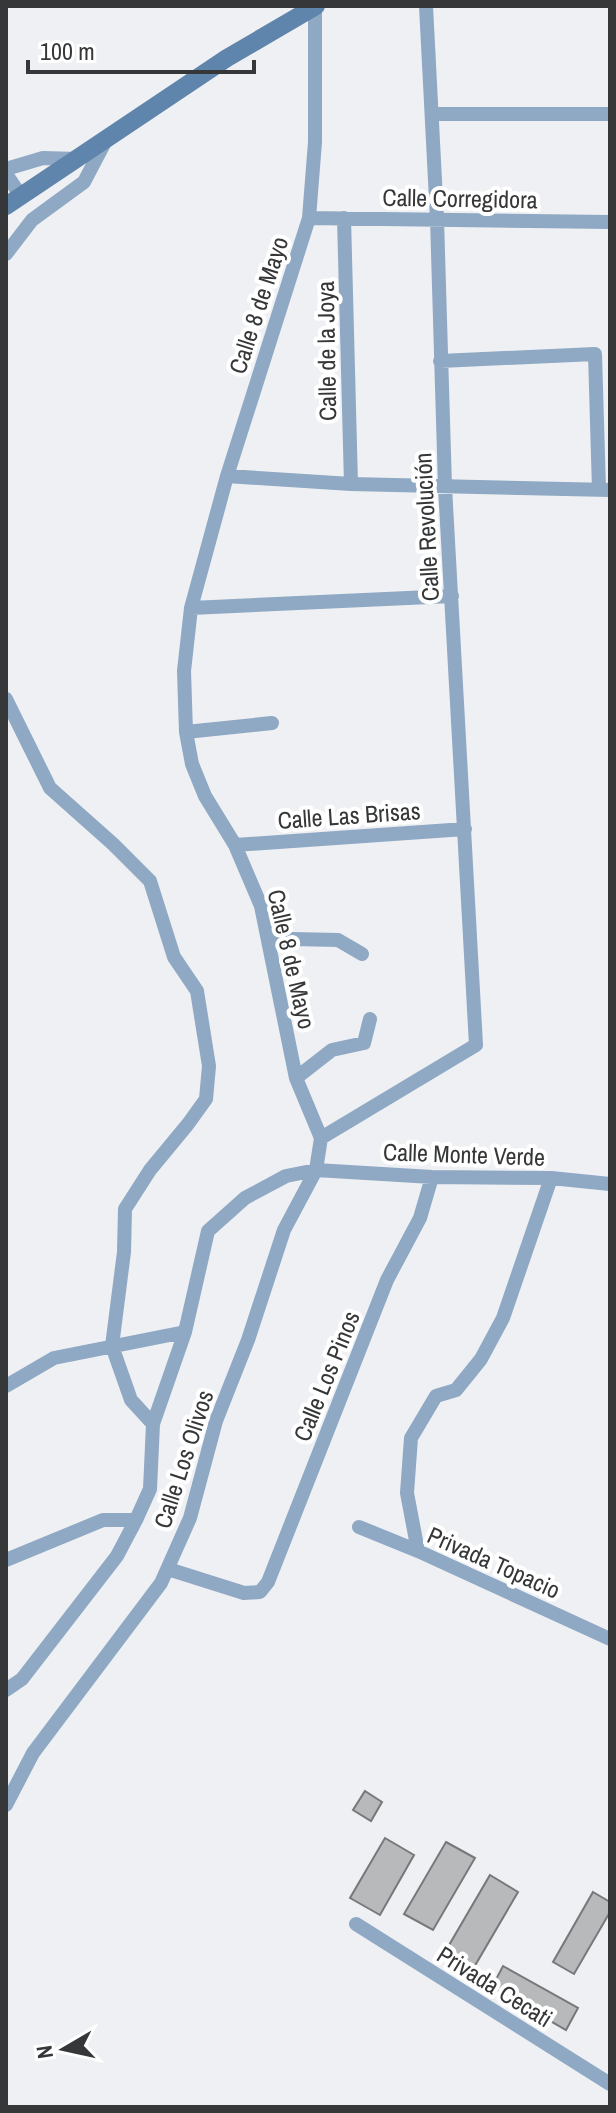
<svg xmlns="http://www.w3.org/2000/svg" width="616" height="2113" font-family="'Archivo Narrow',sans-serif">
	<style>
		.building { fill: #b7b9bb; stroke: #76787a; stroke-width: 2 }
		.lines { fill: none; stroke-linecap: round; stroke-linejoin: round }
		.street { stroke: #8fa8c3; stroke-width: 14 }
		.secondary { stroke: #6085ac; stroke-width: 18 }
		.labels { text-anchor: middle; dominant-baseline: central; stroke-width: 8; stroke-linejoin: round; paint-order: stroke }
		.street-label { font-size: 24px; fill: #363738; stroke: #fff }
	</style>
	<rect width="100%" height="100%" fill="#eef0f3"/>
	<path class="building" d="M365,1791l17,11 -11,19 -18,-11z
		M385,1838l29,17 -34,60 -30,-17z
		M446,1842l29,16 -42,72 -29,-16z
		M490,1875l28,17 -45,77 -28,-17z
		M593,1892l17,10v10l-36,62 -21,-12z
		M503,1966l75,42 -12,22 -74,-43z"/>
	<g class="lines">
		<path class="street" d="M315,7v135l-6,76 -82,258 -36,132 -7,63 2,61 6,32 13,32 30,49 26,61 35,172 25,60
			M432,114h178
			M6,169l37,-11 35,1
			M6,174l15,22
			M309,218l301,4
			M344,218l7,266
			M6,254l26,-34 52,-38 21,-40
			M440,361l155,-7 4,136
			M227,476l124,8 259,6
			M191,608l261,-12
			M6,699l44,89 63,56 37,37 24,76 23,34 12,75 -3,33 -18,25 -38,46 -25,39 -1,43 -12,94 19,54 22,24
			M186,732l86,-9
			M235,845l230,-16
			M270,944l22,-5 46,1 24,14
			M296,1078l36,-28 32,-7 6,-24
			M321,1138l155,-93 -31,-558 -8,-268 -11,-213
			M6,1386l48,-28 131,-26
			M359,1527l59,24 192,88
			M418,1551l-11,-58 4,-55 25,-42 20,-6 25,-31 22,-41 48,-140
			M6,1560l97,-40h33
			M168,1569l76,24 16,-1 8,-10 119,-302 33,-62 12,-41
			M6,1690l16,-11 95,-123 19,-36 14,-31 3,-65 32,-92 23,-101 37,-33 41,-22 30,-6 116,7 119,1 59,6
			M6,1805l27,-52 128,-170 29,-65 26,-97 32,-81 36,-110 32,-60 5,-32
			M356,1924l254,160"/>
		<path class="secondary" d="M6,206l221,-148 89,-52"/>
	</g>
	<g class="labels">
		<g class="street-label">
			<text transform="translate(460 198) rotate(1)">Calle Corregidora</text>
			<text transform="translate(258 305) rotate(-72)">Calle 8 de Mayo</text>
			<text transform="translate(326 351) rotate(-91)">Calle de la Joya</text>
			<text transform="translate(426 527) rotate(-93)">Calle Revolución</text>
			<text transform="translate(349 815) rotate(-4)">Calle Las Brisas</text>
			<text transform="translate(292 959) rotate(77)">Calle 8 de Mayo</text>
			<text transform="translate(464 1154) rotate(2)">Calle Monte Verde</text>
			<text transform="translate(326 1376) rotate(-68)">Calle Los Pinos</text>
			<text transform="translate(183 1459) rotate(-72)">Calle Los Olivos</text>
			<text transform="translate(494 1562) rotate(24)">Privada Topacio</text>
			<text transform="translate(495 1986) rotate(32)">Privada Cecati</text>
		</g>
	</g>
	<rect width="616" height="2113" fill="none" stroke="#363738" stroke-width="16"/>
	<g transform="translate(64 2049) rotate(261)" stroke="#ffffff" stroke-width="6" paint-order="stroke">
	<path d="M0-6L14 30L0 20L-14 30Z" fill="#363738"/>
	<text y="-12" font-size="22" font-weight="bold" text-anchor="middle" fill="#363738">N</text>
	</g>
	<path d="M28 60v12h226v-12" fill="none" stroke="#363738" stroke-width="4"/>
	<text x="40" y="60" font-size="24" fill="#363738" stroke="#ffffff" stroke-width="6" paint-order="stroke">100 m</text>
</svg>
